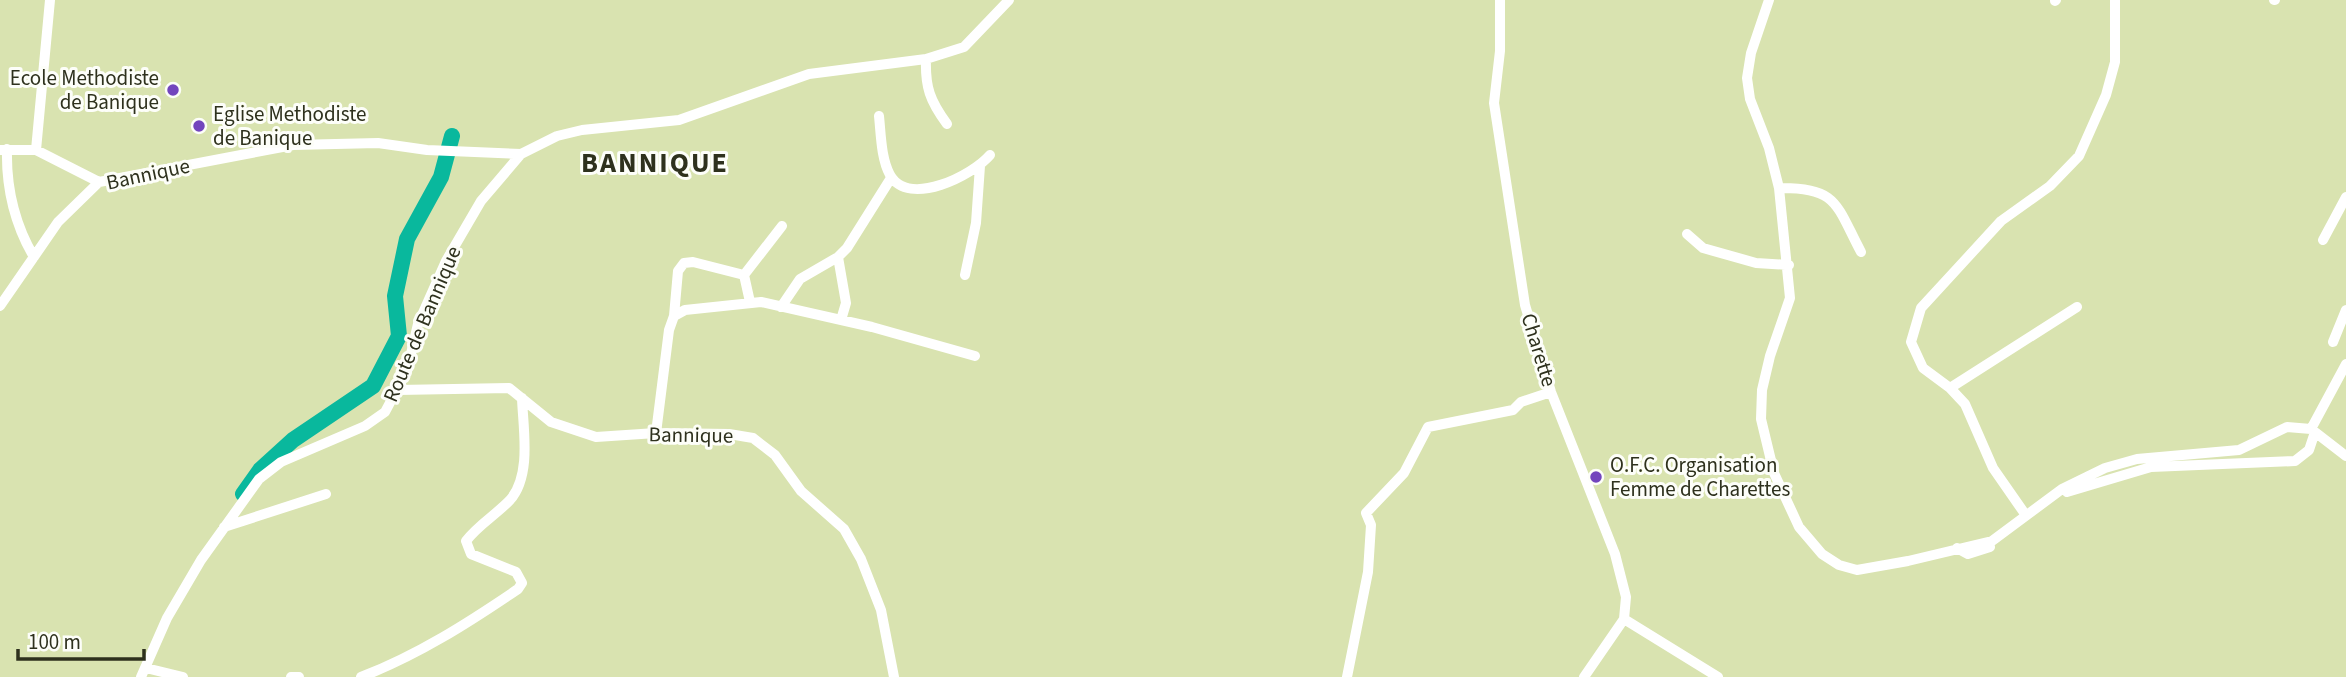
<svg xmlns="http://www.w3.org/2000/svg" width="2346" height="677" font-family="'Source Sans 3',sans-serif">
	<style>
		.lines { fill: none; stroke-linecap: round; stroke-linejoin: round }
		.river { stroke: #09b89d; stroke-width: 16 }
		.street { stroke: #fff; stroke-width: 10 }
		.poi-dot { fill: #7345bd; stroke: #fdfef9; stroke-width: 2.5 }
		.labels { text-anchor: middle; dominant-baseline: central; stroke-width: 6; stroke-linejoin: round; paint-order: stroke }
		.poi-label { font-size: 21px; fill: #2e311d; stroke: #fdfef9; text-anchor: start }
		.street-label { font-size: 21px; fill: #2e311d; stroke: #fdfef9 }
		.district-label { font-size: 28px; font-weight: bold; letter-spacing: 2px; fill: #2e311d; stroke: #fdfef9 }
	</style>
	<rect width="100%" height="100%" fill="#d9e3b0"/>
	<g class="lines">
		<path class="river" d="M243,494l17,-24 33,-30 80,-54 26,-50 -4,-40 12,-57 34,-62 11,-41"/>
		<path class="street" d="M1500,0v51l-6,52 31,202 26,87 64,162 11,43 -2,22 -40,58
			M1769,0l-18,53 -4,25 3,21 19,49 10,40 11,110 -20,58 -8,34 -1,29 13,54 25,54 23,27 17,11 18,5 51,-9 84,-20 70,-52 43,-21 32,-9 102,-9 48,-23 24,2 35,27
			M2274,0h1
			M2055,1l1,-1
			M926,59c-1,28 4,42 21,65
			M879,116c2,19 2,42 11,59 19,33 83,0 100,-20
			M7,149c-1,40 7,74 27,108
			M1,150h35l63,32
			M36,150l14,-150
			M1779,188c59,-1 57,17 82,64
			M1687,234l16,14 53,15 33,2
			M2323,240l23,-43
			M838,257l8,46 -5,17
			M965,275l11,-52 4,-57
			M750,302l-6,-27 38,-49
			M0,306l58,-84 41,-40 194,-37 85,-2 49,7 94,4
			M781,307l19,-28 38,-22 9,-9 44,-70
			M674,316l4,-45 6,-8 9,-1 51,13
			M2333,342l13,-32
			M1950,388l127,-81
			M398,390l111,-2 42,34 45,15 60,-4 73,1 24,4 22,17 26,36 43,38 17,30 20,51 13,67
			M2311,429l35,-65
			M656,433l13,-103 5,-14 11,-6 76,-8 111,25 103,29
			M2067,492l84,-25 144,-6 14,-11 6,-18
			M2025,514l-32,-46 -28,-64 -15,-16 -27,-20 -12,-26 10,-34 80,-87 49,-35 29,-30 27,-61 9,-33v-62
			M224,527l102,-33
			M1957,548l11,6 22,-7
			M1624,619l94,58
			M146,668l37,9
			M141,677l26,-59 34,-58 58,-81 22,-17 84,-36 20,-14 22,-41 11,-47 28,-63 35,-60 40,-47 36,-18 25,-6 97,-10 130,-46 117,-15 38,-12 45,-47
			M291,677h8
			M361,677c57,-22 107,-54 157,-88l4,-6 -6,-11 -45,-18 -5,-13c12,-16 31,-27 44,-41 22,-25 13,-72 12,-102
			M1347,677l21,-105 3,-47 -5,-12 38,-40 24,-46 85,-17 8,-8 30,-10"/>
	</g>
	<g class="poi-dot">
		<circle cx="173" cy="90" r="7"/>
		<circle cx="199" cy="126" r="7"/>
		<circle cx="1596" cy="477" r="7"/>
	</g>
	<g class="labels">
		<g class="poi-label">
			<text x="159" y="78" text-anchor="end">Ecole Methodiste<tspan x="159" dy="24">de Banique</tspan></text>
			<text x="213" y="114">Eglise Methodiste<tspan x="213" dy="24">de Banique</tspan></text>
			<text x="1610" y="465">O.F.C. Organisation<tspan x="1610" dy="24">Femme de Charettes</tspan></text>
		</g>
		<g class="street-label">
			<text transform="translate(148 174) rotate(-12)">Bannique</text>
			<text transform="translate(422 324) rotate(-67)">Route de Bannique</text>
			<text transform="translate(1539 350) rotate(73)">Charette</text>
			<text transform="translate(691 435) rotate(1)">Bannique</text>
		</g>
		<g class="district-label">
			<text x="655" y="163">BANNIQUE</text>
		</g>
	</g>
	<path d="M18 649v10h126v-10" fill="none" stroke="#2e311d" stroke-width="3.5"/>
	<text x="28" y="649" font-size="21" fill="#2e311d" stroke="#fdfef9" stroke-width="5" paint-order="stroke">100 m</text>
</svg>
